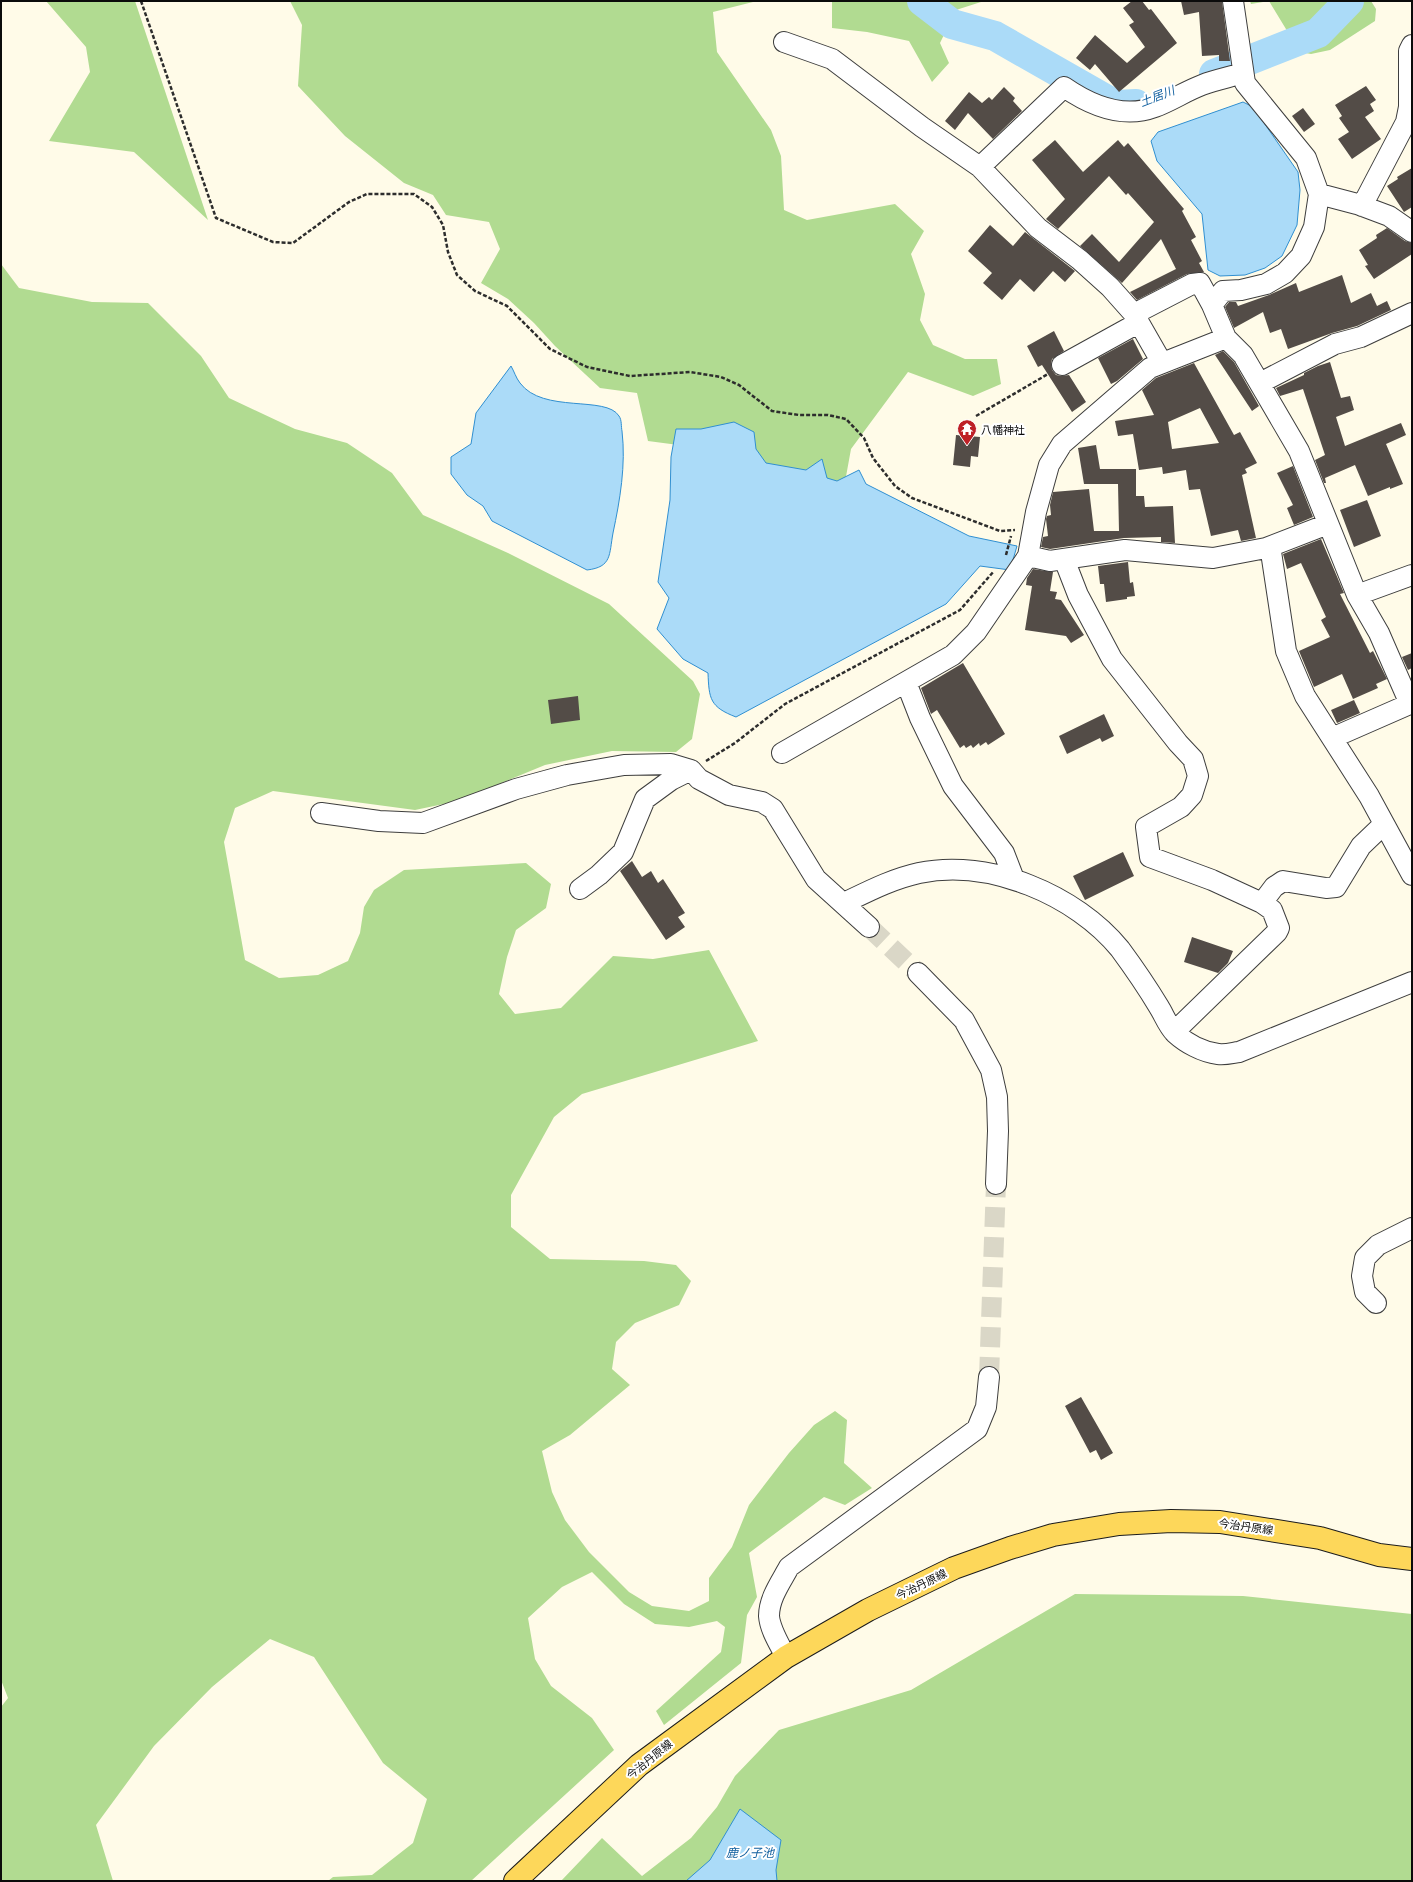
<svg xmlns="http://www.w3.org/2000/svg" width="1413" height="1882" font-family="'Noto Serif','Noto Sans JP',serif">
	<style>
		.forest { fill: #b1db91 }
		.water { fill: #abdbf8; stroke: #308fd1 }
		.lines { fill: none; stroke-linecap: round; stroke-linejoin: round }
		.river { stroke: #abdbf8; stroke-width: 30 }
		.building { fill: #534c47; fill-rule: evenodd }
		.minor-tunnel { stroke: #dad7c7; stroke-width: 20; stroke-dasharray: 20 10; stroke-linecap: butt }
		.minor-casing { stroke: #3e3e3e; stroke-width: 22 }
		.major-casing { stroke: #1c1c1c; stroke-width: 24 }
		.path { stroke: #2d2d2d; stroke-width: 2.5; stroke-dasharray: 4 2; stroke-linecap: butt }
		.minor { stroke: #fff; stroke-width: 20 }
		.major { stroke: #fdd75a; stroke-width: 22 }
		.labels { text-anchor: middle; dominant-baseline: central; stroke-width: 4; stroke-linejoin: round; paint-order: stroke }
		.poi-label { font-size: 11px; fill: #0b0b0b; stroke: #fff; text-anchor: start }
		.street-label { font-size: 11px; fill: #0b0b0b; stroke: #fff }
		.water-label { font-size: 12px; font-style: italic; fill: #12609f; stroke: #fff }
	</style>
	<rect width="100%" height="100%" fill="#fffbe8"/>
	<path class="forest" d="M46,1h89l73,219 -74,-68 -85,-11 41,-69 -4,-25z
		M290,1h467l-44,11 4,40 54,78 10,26 3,54 23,10 88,-16 29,27 -13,23 14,40 -5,26 13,25 32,14h32l4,25 -28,12 -65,-24 -57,77 -8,44 -157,-47 -38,-5 -11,-48 -37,-5 -45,-42 -21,-23 -26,-24 -27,-16 19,-34 -11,-27 -43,-7 -13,-20 -29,-12 -59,-47 -47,-50 4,-61z
		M832,1h163l-14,1 -25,8 -16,33 9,20 -17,19 -23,-41 -42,-9 -35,-4z
		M1250,1h121l5,8 -1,12 -45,29 -19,4 -16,-3 -6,-17 -20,-33 -18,3z
		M1,264l18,24 73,14 56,1 53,53 28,42 66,31 52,14 45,30 31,42 85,38 101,51 84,77 7,13 -8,45 -16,13 -64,-1 -67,14 -87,36 -43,9 -142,-19 -38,17 -11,34 21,118 34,18 39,-3 30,-14 12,-28 4,-26 10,-17 30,-20 122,-7 25,21 -5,24 -30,22 -9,27 -8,37 16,20 46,-6 52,-52 40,3 56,-9 49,91 -176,53 -28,23 -43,78v32l39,32 94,2 32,4 15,16 -12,24 -44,18 -19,19 -4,27 18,16 -60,50 -28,16 10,41 13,28 24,32 40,40 23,14 37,5 20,-10v-23l23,-31 17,-42 40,-52 25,-28 21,-14 12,9 -3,43 28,25 -27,17 -21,-8 -75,56 8,44 -10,18 -6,48 -77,62 -8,-14 65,-59 4,-25 -8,-6 -28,6 -34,-3 -31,-20 -32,-32 -30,15 -34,31 7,41 16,27 41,32 22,32 -143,131h-143l5,-4 39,-2 41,-32 14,-44 -44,-36 -69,-106 -44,-18 -58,48 -58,59 -58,79 17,56h-112v-174l7,-9 -7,-18z
		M1075,1594l168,2 169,18v267h-851l41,-43 40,38 49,-38 26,-31 18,-31 44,-46 132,-40z"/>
	<path class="water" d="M1243,102l10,5 45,65 2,18 -3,35 -15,31 -17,12 -20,7 -25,1 -12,-6 -6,-56 -45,-53 -6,-20 7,-9z
		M511,366c3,5 5,12 9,17 23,31 86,12 99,33 3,4 2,11 3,15 4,34 -2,69 -9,102 -4,22 -1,34 -26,37l-95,-49 -9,-15 -16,-11 -16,-21v-17l20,-13 5,-31z
		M734,422l20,10 2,17 10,14 40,7 16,-11 5,19 10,3 22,-11 7,14 103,52 48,10 -7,24 -30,-4 -34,38 -210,113c-26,-10 -27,-18 -28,-44l-25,-14 -26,-30 12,-31 -11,-16 12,-82 1,-43 5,-28h25z
		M740,1809l41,31 -5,30 1,11h-91l24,-21z"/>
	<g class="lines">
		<path class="river" d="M922,1l30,23 43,12 121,69 20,-1
			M1214,74l104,-41 31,-32"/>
	</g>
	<path class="building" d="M1132,1h10l7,9 2,-1 26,34 -58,49 -24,-28 -5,6 -14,-12 19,-23 32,28 18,-16 -16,-22 5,-3 -11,-14z
		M1181,1h41l8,60h-11v-6l-17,1 -3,-44 -15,3z
		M1366,86l10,14 -6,4 4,7 -9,6 16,22 -29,20 -14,-20 11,-7 -10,-14 3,-2 -7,-11z
		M1004,87l11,11 -2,3 9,10 -29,28 -25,-26 -13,17 -10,-9 24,-29 13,11 7,-6 3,3z
		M1303,108l12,16 -11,8 -12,-16z
		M1055,140l28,32 35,-32 6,7 4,-4 56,66 -2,2 14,26 -5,3 11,21 -3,2 5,9 -17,2 -50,26 -7,-8 46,-23 -15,-30 -39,44 -42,-37 12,-12 27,28 35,-40 -26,-29 -2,2 -17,-19 -51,53 -12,-10 19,-20 -33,-39z
		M1412,168v39l-8,5 -17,-26 11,-7 -1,-2z
		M990,225l23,21 12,-14 50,39 -10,11 -12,-11 -19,21 -14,-13 -18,21 -19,-17 9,-10 -24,-22z
		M1387,228l18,13 7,2v11l-38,25 -9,-13 3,-1 -9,-15 18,-12 -1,-3z
		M1342,275l9,28 20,-10 6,13 10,-5 4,9 -34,16 -25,7 -44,16 -7,-20 -11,4 -7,-21 -29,16 -9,-21 4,-5h7l2,4 31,-11 27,-12 3,9z
		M1054,331l10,20 -12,8 -1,5 1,6 4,5 5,1 8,-1 17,27 -14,10 -30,-47 -4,2 -11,-21z
		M1133,339l10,20 -26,22 -6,3 -13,-26z
		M1223,351l11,11 25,44 -7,5 -37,-56z
		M1330,362l11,36 9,-2 4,14 -18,7 9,29 56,-23 5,12 -20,9 17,40 -13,5v-2l-22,9 -13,-31 -30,13 1,5h-2l-9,-23 10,-5 -22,-66 -23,7 -4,-8 28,-13v-2l14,-7z
		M1194,363l40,72 6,-3 17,31 -12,6 2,4 -5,2 14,63 -15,3 -3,-11 -27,6 -11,-47 -11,1 -3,-20 -23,4 -1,-7 -23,3 -6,-36 -15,2 -3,-15 39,-6 -12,-25 14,-12zM1200,408l19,35 -47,6 -4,-27z
		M956,435l24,2 -2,20 -7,-1 -1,11 -17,-2z
		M1096,445l4,24h36v27h8l1,11 28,-1 2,37 -14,-1v-5l-37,1 -74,11 -9,-2 2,-10 5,-1 -2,-17 1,-3 4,-1 -1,-10 3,-13 36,-3 5,42h25l-1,-47h-34l-6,-36z
		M1293,466l20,51 -19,8 -7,-17 6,-3 -16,-32z
		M1367,500l14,36 -27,11 -14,-37z
		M1321,539l23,54 -4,1 30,59 3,-2 14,28 -11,5 2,4 -25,11 -11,-25 -28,13 -15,-36 31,-14 -9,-17 5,-3 -25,-54 -14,6 -4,-15z
		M1128,562l2,21 3,-1 2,14 -8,1v2l-21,3 -2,-18h-4l-2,-18z
		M1033,569l20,3 -3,19 7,1 -2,7 6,1 23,35 -13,8 -5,-7 -41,-6 7,-44 -6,-1 1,-7z
		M1412,653v15l-4,2 -6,-13z
		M963,663l42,71 -17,11 -2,-3 -6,4 -1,-3 -6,5 -2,-3 -5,3 -2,-3 -4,3 -23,-38 -6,4 -10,-26z
		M578,696l2,24 -29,4 -3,-24z
		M1354,700l6,13 -23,10 -6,-13z
		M1104,714l10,22 -12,6 -2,-4 -33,16 -8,-18z
		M1123,852l11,24 -49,24 -12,-24z
		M632,861l10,16 9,-6 7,12 5,-4 22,34 -7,4 7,10 -19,13 -46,-69z
		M1192,937l41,14 -5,12 -10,10 -34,-11z
		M1081,1397l32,56 -12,7 -5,-10 -6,3 -25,-47z"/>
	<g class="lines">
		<path class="minor-tunnel" d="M869,927l49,46
			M989,1377l7,-193"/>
		<g class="minor-casing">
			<path id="minor" d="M1233,1l12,82 61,75 13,36 -5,33 -13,29 -16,17 -19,11 -25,6 -18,1 -11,14 14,33 17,17 56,96 58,144 55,-20
				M784,42l48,17 90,68 58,40
				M1319,194l38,10 32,12 23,16
				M1362,206l44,-84 3,-15v-56l3,-6
				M1134,314l58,-30 8,-1 12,22
				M1162,363l-28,-49 -24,-27 -30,-27 -42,-32 -58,-61 84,-80c26,18 59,32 91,20 16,-6 31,-16 47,-22 13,-5 28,-8 41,-12
				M1062,365l76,-42
				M1260,383l75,-39 26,-7 51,-24
				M1266,548l62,-24
				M1028,556l22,5 75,-11 88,8 53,-10 5,4 15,99 19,45 64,100 43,79
				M1064,559l14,36 34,64 66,84 15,16 5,17 -6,19 -11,12 -35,20 4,30 62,23 50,23 10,7 7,18 -2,4 -103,100
				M1357,595l22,38 31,71
				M906,682l14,36 33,68 51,67 10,26
				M1332,738l80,-35
				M782,753l171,-98 23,-23 52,-76 8,-44 13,-47 13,-21 88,-76 76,-30
				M321,813l58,8 44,2 93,-34 51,-14 57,-10 47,-1 20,6
				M580,889l19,-14 24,-23 22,-53 26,-19 20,-10 8,9 30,16 33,7 11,7 43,70 53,48
				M844,903c25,-12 48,-24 75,-30 70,-15 157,22 201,76 14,19 27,38 39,58 5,8 9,19 16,26 11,10 27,19 43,21 7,1 14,-1 21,-2l173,-70
				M1262,903l12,-16 9,-6 43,7 10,-1 25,-41 23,-22
				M918,973l46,47 27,50 6,27 1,34 -2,53
				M1376,1303l-11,-11 -3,-16 3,-18 13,-13 34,-17
				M786,1657c-6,-12 -16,-27 -17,-41 0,-18 12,-34 20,-49l188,-138 9,-22 3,-30"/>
		</g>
		<g class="major-casing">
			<path id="major" d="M515,1881l124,-116 147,-108 82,-47 86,-42 56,-20 43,-13 66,-11 52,-3 49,1 100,16 59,17 33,4"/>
		</g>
		<path class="path" d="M141,1l75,217 57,24 20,1 56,-41 18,-8h47l18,13 11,18 5,27 9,23 18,16 32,15 43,43 37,18 43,9 60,-4 31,5 18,8 33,26 27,4h29l18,4 18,19 9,20 22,28 17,12 88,33 15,-1
			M976,416l72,-42
			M1006,555l5,-19
			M706,761l29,-18 50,-39 175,-94 34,-39"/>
		<use href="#minor" class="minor"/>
		<use href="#major" class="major"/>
	</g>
	<defs>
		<g id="temple-pin" transform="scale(1)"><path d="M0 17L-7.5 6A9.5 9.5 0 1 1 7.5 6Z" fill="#be2026" stroke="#fff"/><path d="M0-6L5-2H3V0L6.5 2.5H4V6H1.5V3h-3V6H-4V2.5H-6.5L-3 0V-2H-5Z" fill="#fff"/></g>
	</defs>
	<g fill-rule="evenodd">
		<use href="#temple-pin" x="967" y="429"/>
	</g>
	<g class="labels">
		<g class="poi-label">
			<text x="981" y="429">八幡神社</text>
		</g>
		<g class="street-label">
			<text transform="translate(1246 1526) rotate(8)">今治丹原線</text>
			<text transform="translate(921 1584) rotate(-26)">今治丹原線</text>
			<text transform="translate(649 1759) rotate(-39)">今治丹原線</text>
		</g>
		<g class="water-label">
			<text transform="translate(1157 96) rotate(-21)">土居川</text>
			<text x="750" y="1852">鹿ノ子池</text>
		</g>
	</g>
	<rect width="1413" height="1882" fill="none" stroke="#0b0b0b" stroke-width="4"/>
</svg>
